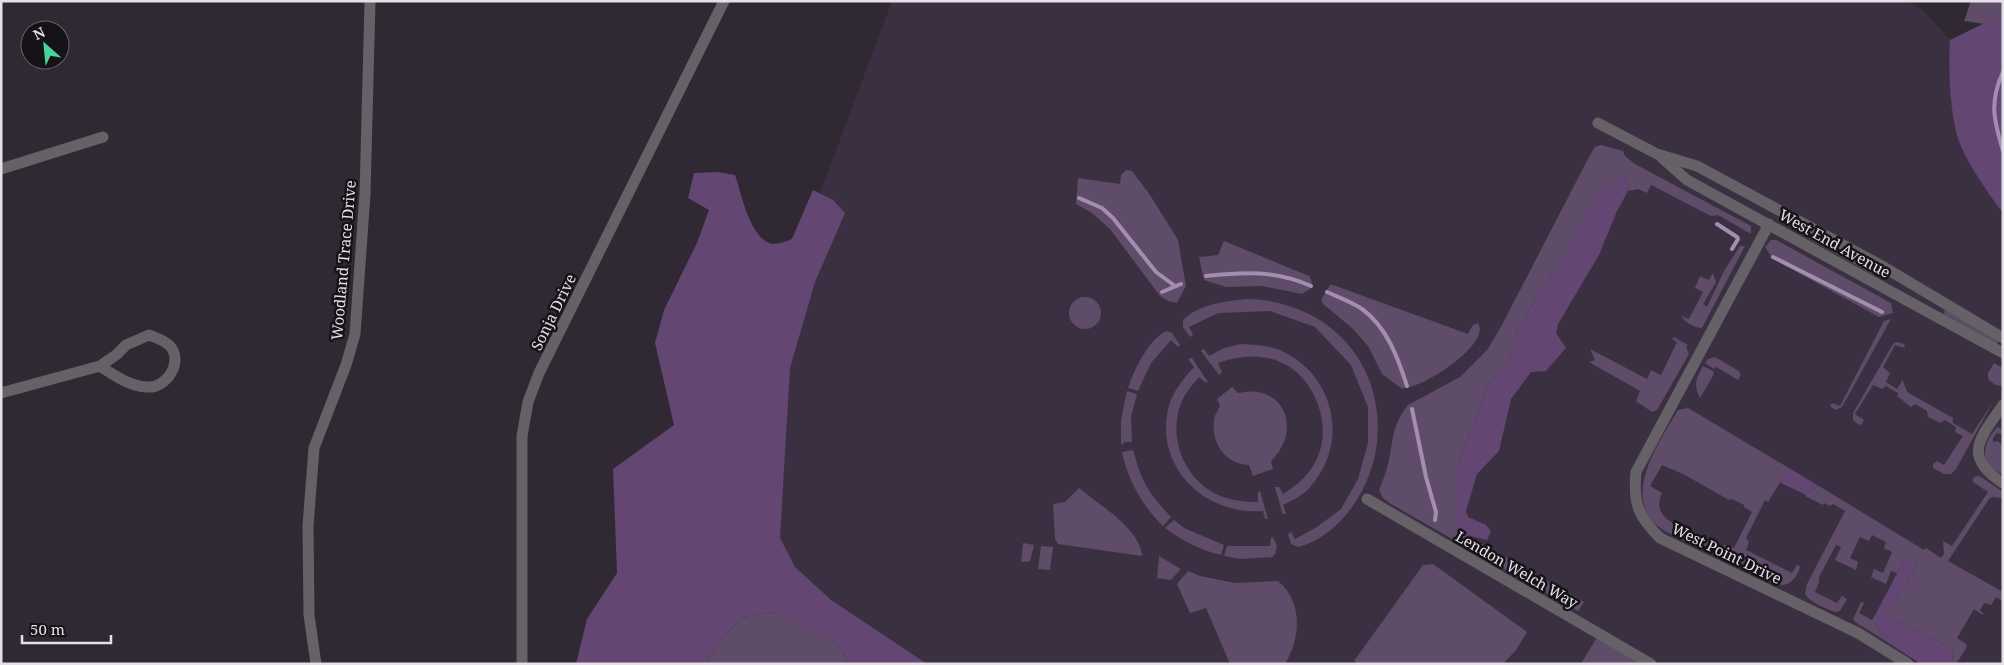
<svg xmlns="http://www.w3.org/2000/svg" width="2004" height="665" font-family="'Noto Serif',serif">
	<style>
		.built { fill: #3b3041 }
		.green { fill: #5e4c68 }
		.forest { fill: #634672 }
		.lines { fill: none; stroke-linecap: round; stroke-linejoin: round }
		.stream { stroke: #a48db0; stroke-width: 4 }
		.minor { stroke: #656167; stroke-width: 11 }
		.labels { text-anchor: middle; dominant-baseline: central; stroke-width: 5; stroke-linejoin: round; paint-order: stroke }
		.street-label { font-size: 15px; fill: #e5e0e8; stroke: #161318 }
	</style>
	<rect width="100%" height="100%" fill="#302934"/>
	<path class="built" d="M892,1h1014l17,9 27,30 -1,20 4,54 7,30 25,44 18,25v451h-1089l-47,-30 -107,-98 44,-300z"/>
	<path class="green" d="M1971,1h32v13l-18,10 -21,-3z
		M1601,145l22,6 2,5 10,8 116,62v8l-33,-19 -7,1 -60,-31 -4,8 -9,-4 -10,2 -2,-14 -71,92 -37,58 -9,32 -19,23 -34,87v60l128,73 -6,9 -187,-107 -8,-6 -4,-8c4,-10 8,-20 10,-30 5,-24 3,-34 19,-55l52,-28 28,-28 15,-26 87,-168 5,-8z
		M1126,170l6,1 18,24 28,45 8,46 -9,17 -9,-2 -8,-5 -50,-67 -18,-16 -16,-9 2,-26 42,6 1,-9z
		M1811,236l69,36v2l-6,1 -65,-36z
		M1771,240h5l115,63 2,10 -14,4 -106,-58 -8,-12z
		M1224,241l85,35 3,6 -1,6 -9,6 -40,-8 -36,1 -22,-7 -5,-23 19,-2z
		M1740,246h5l-43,82c-8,0 -17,-6 -21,-12l8,3 14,-27 -8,-4 5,-12 9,4 4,-7 3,9 -13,22 4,3 17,-36z
		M1330,285h3l135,49 5,-9 5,-2c14,21 -58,68 -77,65l-19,-14 -14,-28 -16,-18 -30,-25v-5z
		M1069 313a16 16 0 1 1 32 0a16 16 0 1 1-32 0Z
		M1248,299c34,1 68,13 93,38 44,43 48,114 15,164 -13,21 -34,40 -58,46l-7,-3 -3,-10 3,-2 4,7 22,-12 24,-18 17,-30 10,-36v-36l-17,-42 -36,-38 -45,-16 -52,2 -29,14 4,8 -3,2 -7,-10v-7c16,-16 43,-19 65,-21z
		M1945,309l52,31 1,3 -2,1 -52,-30z
		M1891,319l-49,88 -7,3 -5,-4 2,-3 8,3 44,-85z
		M1167,331l5,2 8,12 -2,2 -7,-7 -20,23 -13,28 -10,-3c6,-18 21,-50 39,-57z
		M1674,337l14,8 -2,2 3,7 -32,56 -5,2 -16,-11 4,-10 -51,-29 6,-2 -5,-11 57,30 4,-9 10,5 16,-33 -5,-3z
		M1896,342l8,2 1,4 -10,-3 -12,22 7,6 -4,9 11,7 5,-8h1l4,11 46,26v5l19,11 21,-32 -37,67 -5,5h-7l-11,-6v-4l4,-3 7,4 19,-29 -8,-4 1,-5 -11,-7 -5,3 -12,-6 -1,-6 -12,-7 -4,3 -14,-11 1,-3 -12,-7 -4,3 -9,-4 -18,29 9,6 -2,4 -3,1 -6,-5v-7l40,-69z
		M1241,344c14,1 28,1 41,7 53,25 67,91 29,135 -7,9 -18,14 -28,19l3,9h-3l-1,-2 -7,-25h4l4,7c15,-9 29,-22 35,-38 6,-14 6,-31 2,-45 -14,-49 -57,-65 -102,-48l4,9 -3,3 -18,-24 3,-2 5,7 15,-8z
		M1715,357l24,14 2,4 -3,5 -22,-13 -2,2 -9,-6 3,-4z
		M1192,358l16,24 -2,1 -7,-6c-8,9 -15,18 -19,29 -12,36 7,78 43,91 12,4 23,5 35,5v-10l2,-1 8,28h-3l-2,-8c-61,5 -112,-48 -93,-109 5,-13 15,-25 24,-35l-6,-8z
		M1994,363l9,5 -1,18 -7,-1 -7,-6v-6z
		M1703,366l10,5 1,3 -14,24c-7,-14 -4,-19 3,-32z
		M1232,387l6,6c46,-11 65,37 33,68l2,8 -20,7 -4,-11c-23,0 -38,-22 -35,-44 0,-5 4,-11 6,-15l-3,-7z
		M1127,391l10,3 -6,23 1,25h-7l-4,3v-25z
		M1688,408l101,60 -21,34 -3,-2 -19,38 3,4 -3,8 46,23 5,-8 3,1c-1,8 -8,18 -17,19 -10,1 -51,-22 -62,-28l-1,-9 4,-3 10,3 18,-36 -8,-5v-2l-12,-6 -3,1 -44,-25 -23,-10 -12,21 12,7c-14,30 28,34 46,48l-1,4 -7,3c-13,-7 -29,-12 -41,-21 -39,-30 1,-86 19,-117z
		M1998,427l4,3 -1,4 -4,-1 -4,5v4l4,-1 6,4v30c-5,-3 -11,-6 -14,-10 -9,-12 -1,-30 9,-38z
		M1133,450c9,33 15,42 38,67l-8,9c-21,-21 -35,-45 -41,-74z
		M1977,476l4,1 22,15v6l-11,-1 -3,2 -41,62 55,31v9l-7,-4 -5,8 -7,-2 -4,7 4,4h-3l-7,-5 -17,29 9,6 1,3 -11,17h-3l-1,-13 -9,-7 -58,-29 11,-14 22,-39h-15l-6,11 -6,-2 -5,13 -15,-7 3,-8 9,4 9,-21 -8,-4 2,-6 -14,-7 -3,6 -9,-4 -10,21 8,4 -2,8 -21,-10 6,-13 -5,-2 -17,32v5l-4,10 22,11 5,-7 5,3 -7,12 -5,1c-11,-5 -23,-8 -30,-18l2,-10 38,-73 -12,-7 -3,2 -6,-3 -1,2 -18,-9 1,-1 13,-9 105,64 2,-2 15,10 3,-4 -1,-13 9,5 36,-54 -15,-10v-4z
		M1079,488c19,16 62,41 63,68l-84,-12 -3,-5 -2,-35 12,-2z
		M1174,520l10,8 40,17 -3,10c-21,-5 -38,-14 -56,-27z
		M1273,537l4,9 -2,8 -3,3 -32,2 -16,-3 3,-10h43l1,-8z
		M1023,543l11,2 -4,16 -9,1z
		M1041,546l12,1 -3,23 -12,-1z
		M1159,556l22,13 -10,11 -14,-2z
		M1433,564l94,68 -11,18 -13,14h-144l-5,-3 69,-96z
		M1188,571l12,5 35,7 43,-2c25,21 23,56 7,83h-55l-24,-56 -16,5 -13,-29z
		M1861,602l3,1 -5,10 13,7 2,-3v5l10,18 -29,-18 -2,-3z
		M773,612l66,33 10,19h-144l21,-30 16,-17z
		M1597,637l46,27h-62z"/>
	<path class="forest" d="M2003,14v199c-15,-20 -34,-47 -43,-69 -10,-26 -12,-76 -10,-104z
		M717,172l18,3c7,20 15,65 38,69 6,0 14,-3 19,-5l21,-49 20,10 12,13 -30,69 -25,86 -10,170 15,29 36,33 96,64h-78l-10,-19 -66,-33 -31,5 -16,17 -21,30h-129l11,-45 30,-46 -4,-104 61,-44 -19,-82 9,-33 33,-67 12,-33 -21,-12 6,-25z
		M1626,176l2,15 -11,20 -18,44 -41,69 -2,9 10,15 -20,23 -15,1 -20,27 -12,52 -22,23 -11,37 2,6 18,8 5,6 -4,9 -28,-7 -3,-4v-60l34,-87 19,-23 9,-32 37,-58 42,-74z
		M1789,468l30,18 -13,9 -27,-13z
		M1903,562h15l-22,39 -11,14 58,29 9,7 1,13h-32l-37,-24 -10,-18v-5z"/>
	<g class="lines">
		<path class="stream" d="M2003,72c-14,30 -9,49 0,79
			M1079,198l23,10 11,10 43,54 19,14
			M1717,224l20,13 1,2 -6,10
			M1773,257l109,55
			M1206,276c38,-4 69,-6 105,10
			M1162,292l19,-8
			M1327,292c11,5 25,10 35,17 25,18 36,49 45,77
			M1412,409l14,68 10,35 -1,8"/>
		<path class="minor" d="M1598,123l59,31 40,12 185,100 121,72
			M1661,157l26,23 316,173
			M1,169l102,-32
			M1769,224l-133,248c-3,32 2,44 24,66l198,95 50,31
			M1,393l99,-27 16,-11 10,-10 23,-10c8,3 15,5 21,11 14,16 -4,43 -23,41 -18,-1 -33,-12 -47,-21
			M2003,405c-22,32 -42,51 0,78
			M1367,499l284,165
			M316,664l-7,-49 -1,-89 6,-78 32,-83 9,-31 10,-140 5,-193
			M522,664v-228l6,-34 11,-29 185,-372"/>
	</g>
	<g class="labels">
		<g class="street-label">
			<text transform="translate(1835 243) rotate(29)">West End Avenue</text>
			<text transform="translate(343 260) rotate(-85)">Woodland Trace Drive</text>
			<text transform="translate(553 312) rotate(-64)">Sonja Drive</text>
			<text transform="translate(1727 553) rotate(26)">West Point Drive</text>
			<text transform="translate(1517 569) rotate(30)">Lendon Welch Way</text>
		</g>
	</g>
	<rect width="2004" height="665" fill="none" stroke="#e5e0e8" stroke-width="5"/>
	<g transform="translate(45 45) rotate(333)"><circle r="24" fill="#161318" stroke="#69656b"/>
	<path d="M0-4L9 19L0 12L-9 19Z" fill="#46d49e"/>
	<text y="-8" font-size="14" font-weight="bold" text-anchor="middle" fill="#e5e0e8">N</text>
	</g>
	<path d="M22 635v8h89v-8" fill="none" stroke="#e5e0e8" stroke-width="2.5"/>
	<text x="30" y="635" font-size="15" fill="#e5e0e8" stroke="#161318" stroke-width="4" paint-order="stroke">50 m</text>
</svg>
